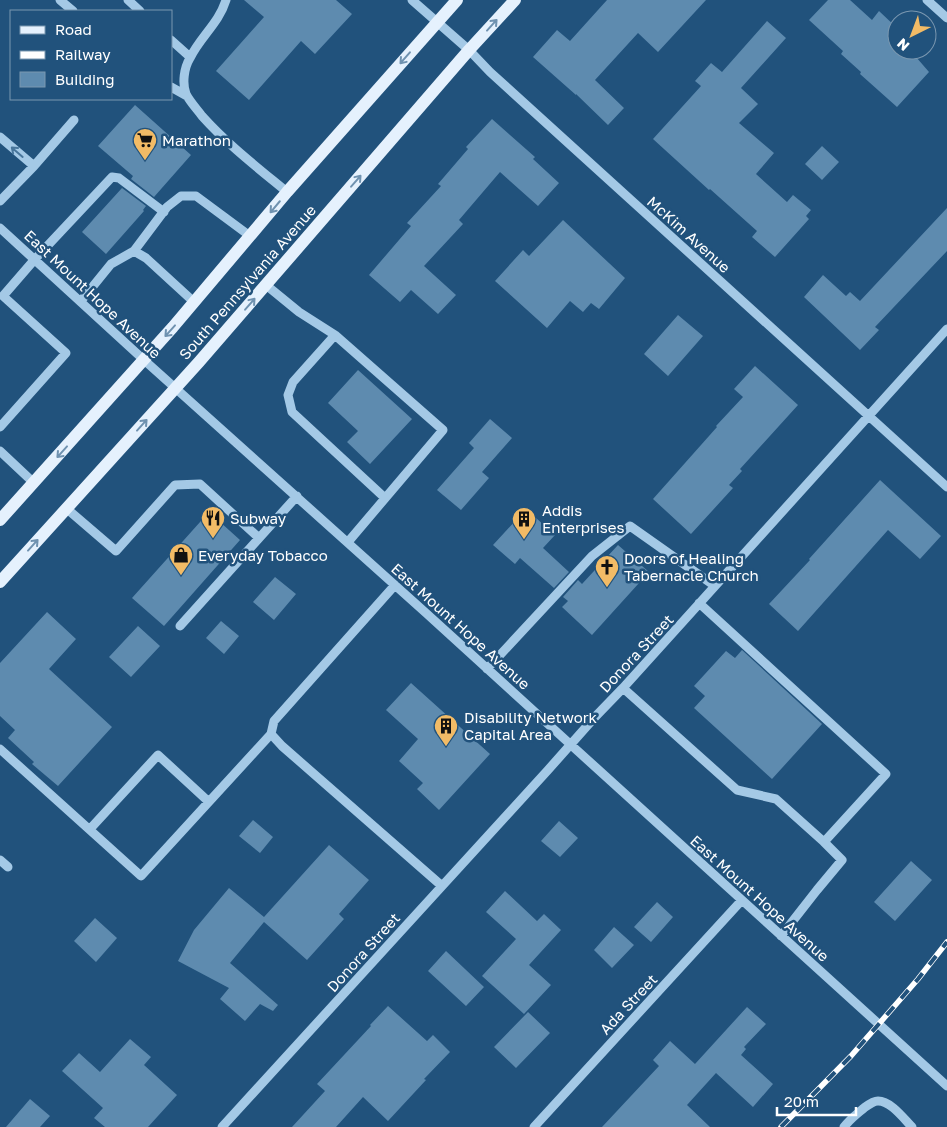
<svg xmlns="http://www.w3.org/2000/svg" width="947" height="1127" font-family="'Golos Text',sans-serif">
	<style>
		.building { fill: #5e8baf }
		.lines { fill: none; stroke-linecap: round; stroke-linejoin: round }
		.minor { stroke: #a4c9e6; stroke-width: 9 }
		.major { stroke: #e5f1fd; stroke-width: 12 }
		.rail-casing { stroke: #fff; stroke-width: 5.5 }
		.rail { stroke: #21527c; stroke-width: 4; stroke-dasharray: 11; stroke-linecap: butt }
		.oneway { stroke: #6f92b0 }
		.oneway2 { stroke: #48769c }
		.labels { text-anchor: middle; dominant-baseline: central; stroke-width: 5; stroke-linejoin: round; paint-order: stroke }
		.poi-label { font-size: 15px; fill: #fff; stroke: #21527c; text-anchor: start }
		.street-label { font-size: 15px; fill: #fff; stroke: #21527c }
	</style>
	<rect width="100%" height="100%" fill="#21527c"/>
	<path class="building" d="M244,0h92l16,14 -37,40 -14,-13 -52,59 -33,-29 48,-54z
		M607,0h99l-48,52 -20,-19 -43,47 29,28 -16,17 -32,-31v1l-43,-38 24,-27 13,11z
		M828,0h22l22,20 7,-9 18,17v22h13l19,22 -32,35 -37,-33 1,-2 -20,-18 2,-3 -34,-31z
		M767,21l19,17 -45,50 17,16 -19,19 35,30 -18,21 31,28 6,-7 18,15 -5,6 3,3 -34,38 -23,-20 5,-6 -47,-42 -1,1 -56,-51 48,-53 -6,-5 16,-18 11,9z
		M135,105l56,50 -37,42 -23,-18 2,-3 -35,-30z
		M492,119l43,38 -2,2 26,24 -21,23 -38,-34 -41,48 4,4 -39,42 32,29 -18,19 -27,-24 -11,12 -31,-27 42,-49 -4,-3 34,-37 -3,-2 30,-35 -2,-2z
		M822,146l17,16 -17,18 -17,-16z
		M122,188l24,18 -3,4 1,1 -38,43 -24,-22z
		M947,208v43l-72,76 4,3 -19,20 -56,-53 19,-22 23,21 4,-4 10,9z
		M563,220l62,58 -26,31 -8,-6 -8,9 -13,-11 -23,27 -52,-47 28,-31 6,6z
		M678,315l25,21 -35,40 -24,-22z
		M755,366l43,39 -58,64 2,2 -13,14 4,3 -42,46 -38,-35 64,-72 -1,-1 27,-29 -9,-8z
		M358,370l54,49 -42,45 -23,-22 11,-11 -30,-28z
		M490,419l22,19 -30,34 7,6 -28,32 -24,-20 37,-42 -5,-5z
		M880,480l61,56 -21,23 -32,-29 -90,101 -29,-27 41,-44 -1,-1z
		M526,509l29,26 -12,13 26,24 -15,16 -34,-30 -5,6 -22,-19z
		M209,512l31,28 -76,86 -32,-28z
		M618,545l31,27 -57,63 -30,-28 6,-6 -5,-4 15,-17 4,4z
		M275,577l21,17 -22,26 -21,-18z
		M47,612l29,27 -27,30 63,58 -54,59 -26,-22 2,-2 -26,-24 7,-8 -15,-14v-53z
		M221,621l18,15 -15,18 -18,-16z
		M138,626l22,20 -29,31 -22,-20z
		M742,650l80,74 -50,55 -78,-71 11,-12 -11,-10 32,-35 9,7z
		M411,683l79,71 -51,56 -22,-21 6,-6 -24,-22 19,-22 -32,-29z
		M253,820l20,17 -13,16 -21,-17z
		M559,821l19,17 -18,19 -19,-16z
		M329,845l40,35 -30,34 5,5 -37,41 -43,-38 -34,41 48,42 -5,6 -13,-7 -15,17 -25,-22 9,-11 -51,-27 16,-31 35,-42 35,29z
		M911,861l21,19 -37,41 -21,-19z
		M505,891l32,30 7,-7 17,16 -32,35 22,20 -27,29 -42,-38 34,-37 -30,-27z
		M657,902l16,15 -22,25 -17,-15z
		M95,918l22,20 -21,24 -22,-21z
		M614,927l20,18 -22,23 -18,-18z
		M446,951l38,36 -18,19 -38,-35z
		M388,1006l39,35 6,-6 17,17 -26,27 2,1 -38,41 -25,-24 -27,30h-44l33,-36 -8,-7 54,-58 -1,-1z
		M747,1007l19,17 -22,23 2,2 -5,6 32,29 -20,23 -37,-34 -29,32 23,22h-108l57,-61 -6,-6 17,-19 25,23z
		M528,1012l22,21 -34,35 -22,-21z
		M130,1039l21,18 -7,8 33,30 -29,32h-43l-11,-9 9,-10 -41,-37 17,-18 21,19z
		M30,1099l20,17 -10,11h-34z"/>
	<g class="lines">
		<path class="minor" d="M60,0l13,11
			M128,0l12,11
			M226,0c-7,23 -26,37 -36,58 -6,10 -8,25 -4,36 4,8 11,15 16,22 25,28 56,52 85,76
			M412,0l57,50 21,22 457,415
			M927,0l20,18
			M171,40l19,17
			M171,87l16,9
			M0,137l34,29
			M0,201l34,-35 40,-46
			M0,228l144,132 282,253 144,131 377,342
			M134,251l33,-44 14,-11h15l54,40
			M266,285l33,27 36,23 108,95 -95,112
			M81,301l30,-37 23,-13 12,7 48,44
			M335,335l-42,47 -5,13 4,17 93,86
			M0,427l66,-74 -63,-57 32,-37 77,-82 7,1 45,34
			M0,451l34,32
			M66,508l50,43 59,-66 25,-1 59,54
			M395,585l-121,136 -3,13 11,12 160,140
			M699,603l187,171 -62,68 18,18 -25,30 -36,46
			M180,626l117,-130
			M487,669l105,-113 38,-30 85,60
			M623,688l114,102 39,9 48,43
			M0,749l141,127 130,-142
			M90,829l68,-74 51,47
			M0,860l8,7
			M222,1127l326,-357 47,-53 28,-29 324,-359
			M534,1127l208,-227
			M844,1127c6,-8 13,-13 20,-19 4,-3 9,-7 14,-7 13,0 26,18 34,26"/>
		<path class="major" d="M0,520l173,-193 114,-135 170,-192
			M0,582l199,-220 270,-312 46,-50"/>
		<g class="rail-casing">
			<path id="rail" d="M781,1127l70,-71 67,-77 29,-37"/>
		</g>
		<use href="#rail" class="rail"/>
	</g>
	<defs><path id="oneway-shaft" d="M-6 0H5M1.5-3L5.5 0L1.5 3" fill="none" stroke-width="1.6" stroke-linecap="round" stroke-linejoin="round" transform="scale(1.25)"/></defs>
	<g class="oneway">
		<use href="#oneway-shaft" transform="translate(492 25) rotate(-48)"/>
		<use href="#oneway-shaft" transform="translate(405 58) rotate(131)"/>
		<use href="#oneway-shaft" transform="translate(356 181) rotate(-49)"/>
		<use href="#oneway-shaft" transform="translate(275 207) rotate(130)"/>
		<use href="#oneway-shaft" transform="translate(250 304) rotate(-49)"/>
		<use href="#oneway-shaft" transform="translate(170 331) rotate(132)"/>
		<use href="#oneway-shaft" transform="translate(142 425) rotate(-48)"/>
		<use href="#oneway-shaft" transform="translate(62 452) rotate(132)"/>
		<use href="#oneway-shaft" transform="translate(33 545) rotate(-48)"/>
	</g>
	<use class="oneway2" href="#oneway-shaft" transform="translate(17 152) rotate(-139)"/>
	<defs>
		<g id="supermarket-pin" transform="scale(1.25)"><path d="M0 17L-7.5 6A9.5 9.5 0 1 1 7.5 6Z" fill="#f2bb66" stroke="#21527c"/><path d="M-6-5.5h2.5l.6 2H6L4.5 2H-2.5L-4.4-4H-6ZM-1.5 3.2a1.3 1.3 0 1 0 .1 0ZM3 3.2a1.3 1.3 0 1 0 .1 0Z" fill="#111"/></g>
		<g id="restaurant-pin" transform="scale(1.25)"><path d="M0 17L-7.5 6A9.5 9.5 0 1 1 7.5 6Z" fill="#f2bb66" stroke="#21527c"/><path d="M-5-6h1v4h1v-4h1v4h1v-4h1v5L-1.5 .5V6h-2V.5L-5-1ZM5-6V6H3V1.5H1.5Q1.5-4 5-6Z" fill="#111"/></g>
		<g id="building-pin" transform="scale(1.25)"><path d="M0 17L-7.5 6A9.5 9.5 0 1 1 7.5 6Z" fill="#f2bb66" stroke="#21527c"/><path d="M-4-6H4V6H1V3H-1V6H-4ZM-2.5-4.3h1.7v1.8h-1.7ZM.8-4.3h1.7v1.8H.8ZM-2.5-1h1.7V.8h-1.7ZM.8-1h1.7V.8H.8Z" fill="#111"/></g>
		<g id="shop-pin" transform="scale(1.25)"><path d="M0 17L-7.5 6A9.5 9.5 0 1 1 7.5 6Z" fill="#f2bb66" stroke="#21527c"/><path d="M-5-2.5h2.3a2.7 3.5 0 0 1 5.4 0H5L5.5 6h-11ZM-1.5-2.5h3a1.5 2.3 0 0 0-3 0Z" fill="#111"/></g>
		<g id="church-pin" transform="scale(1.25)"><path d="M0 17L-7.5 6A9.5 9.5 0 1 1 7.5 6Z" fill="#f2bb66" stroke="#21527c"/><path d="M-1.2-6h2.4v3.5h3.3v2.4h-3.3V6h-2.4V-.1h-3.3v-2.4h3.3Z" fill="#111"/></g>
	</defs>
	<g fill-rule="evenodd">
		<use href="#supermarket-pin" x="145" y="140"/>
		<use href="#restaurant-pin" x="213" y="518"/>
		<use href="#building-pin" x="524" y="519"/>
		<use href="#shop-pin" x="181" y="555"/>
		<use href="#church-pin" x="607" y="567"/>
		<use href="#building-pin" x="446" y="726"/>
	</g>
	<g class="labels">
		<g class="poi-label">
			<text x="162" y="140">Marathon</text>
			<text x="542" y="510">Addis<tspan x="542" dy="17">Enterprises</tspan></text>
			<text x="230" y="518">Subway</text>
			<text x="198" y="555">Everyday Tobacco</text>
			<text x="624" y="558">Doors of Healing<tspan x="624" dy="17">Tabernacle Church</tspan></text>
			<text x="464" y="717">Disability Network<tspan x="464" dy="17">Capital Area</tspan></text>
		</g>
		<g class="street-label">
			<text transform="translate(689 234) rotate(42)">McKim Avenue</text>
			<text transform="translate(247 282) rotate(-49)">South Pennsylvania Avenue</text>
			<text transform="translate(93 294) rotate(43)">East Mount Hope Avenue</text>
			<text transform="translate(461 626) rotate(42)">East Mount Hope Avenue</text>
			<text transform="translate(636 653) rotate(-47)">Donora Street</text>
			<text transform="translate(760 898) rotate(42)">East Mount Hope Avenue</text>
			<text transform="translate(363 952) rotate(-48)">Donora Street</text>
			<text transform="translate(628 1004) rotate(-47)">Ada Street</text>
		</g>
	</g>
	<rect x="10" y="10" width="162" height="90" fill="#21527c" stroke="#7a97b0"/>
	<rect x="20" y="26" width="25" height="8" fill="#e5f1fd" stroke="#7a97b0"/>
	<text x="55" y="35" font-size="15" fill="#ffffff">Road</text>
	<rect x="20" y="51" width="25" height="8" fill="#ffffff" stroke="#7a97b0"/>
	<text x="55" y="60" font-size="15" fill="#ffffff">Railway</text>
	<rect x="20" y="72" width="25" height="15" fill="#5e8baf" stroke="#7a97b0"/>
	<text x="55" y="85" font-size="15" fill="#ffffff">Building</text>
	<g transform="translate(912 35) rotate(222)"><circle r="24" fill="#21527c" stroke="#7a97b0"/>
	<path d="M0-4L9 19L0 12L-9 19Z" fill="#f2bb66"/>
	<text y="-8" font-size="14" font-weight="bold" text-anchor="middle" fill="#ffffff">N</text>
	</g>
	<path d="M777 1107v8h79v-8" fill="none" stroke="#ffffff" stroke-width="2.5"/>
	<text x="784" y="1107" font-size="15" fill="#ffffff" stroke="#21527c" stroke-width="4" paint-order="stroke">20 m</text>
</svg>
